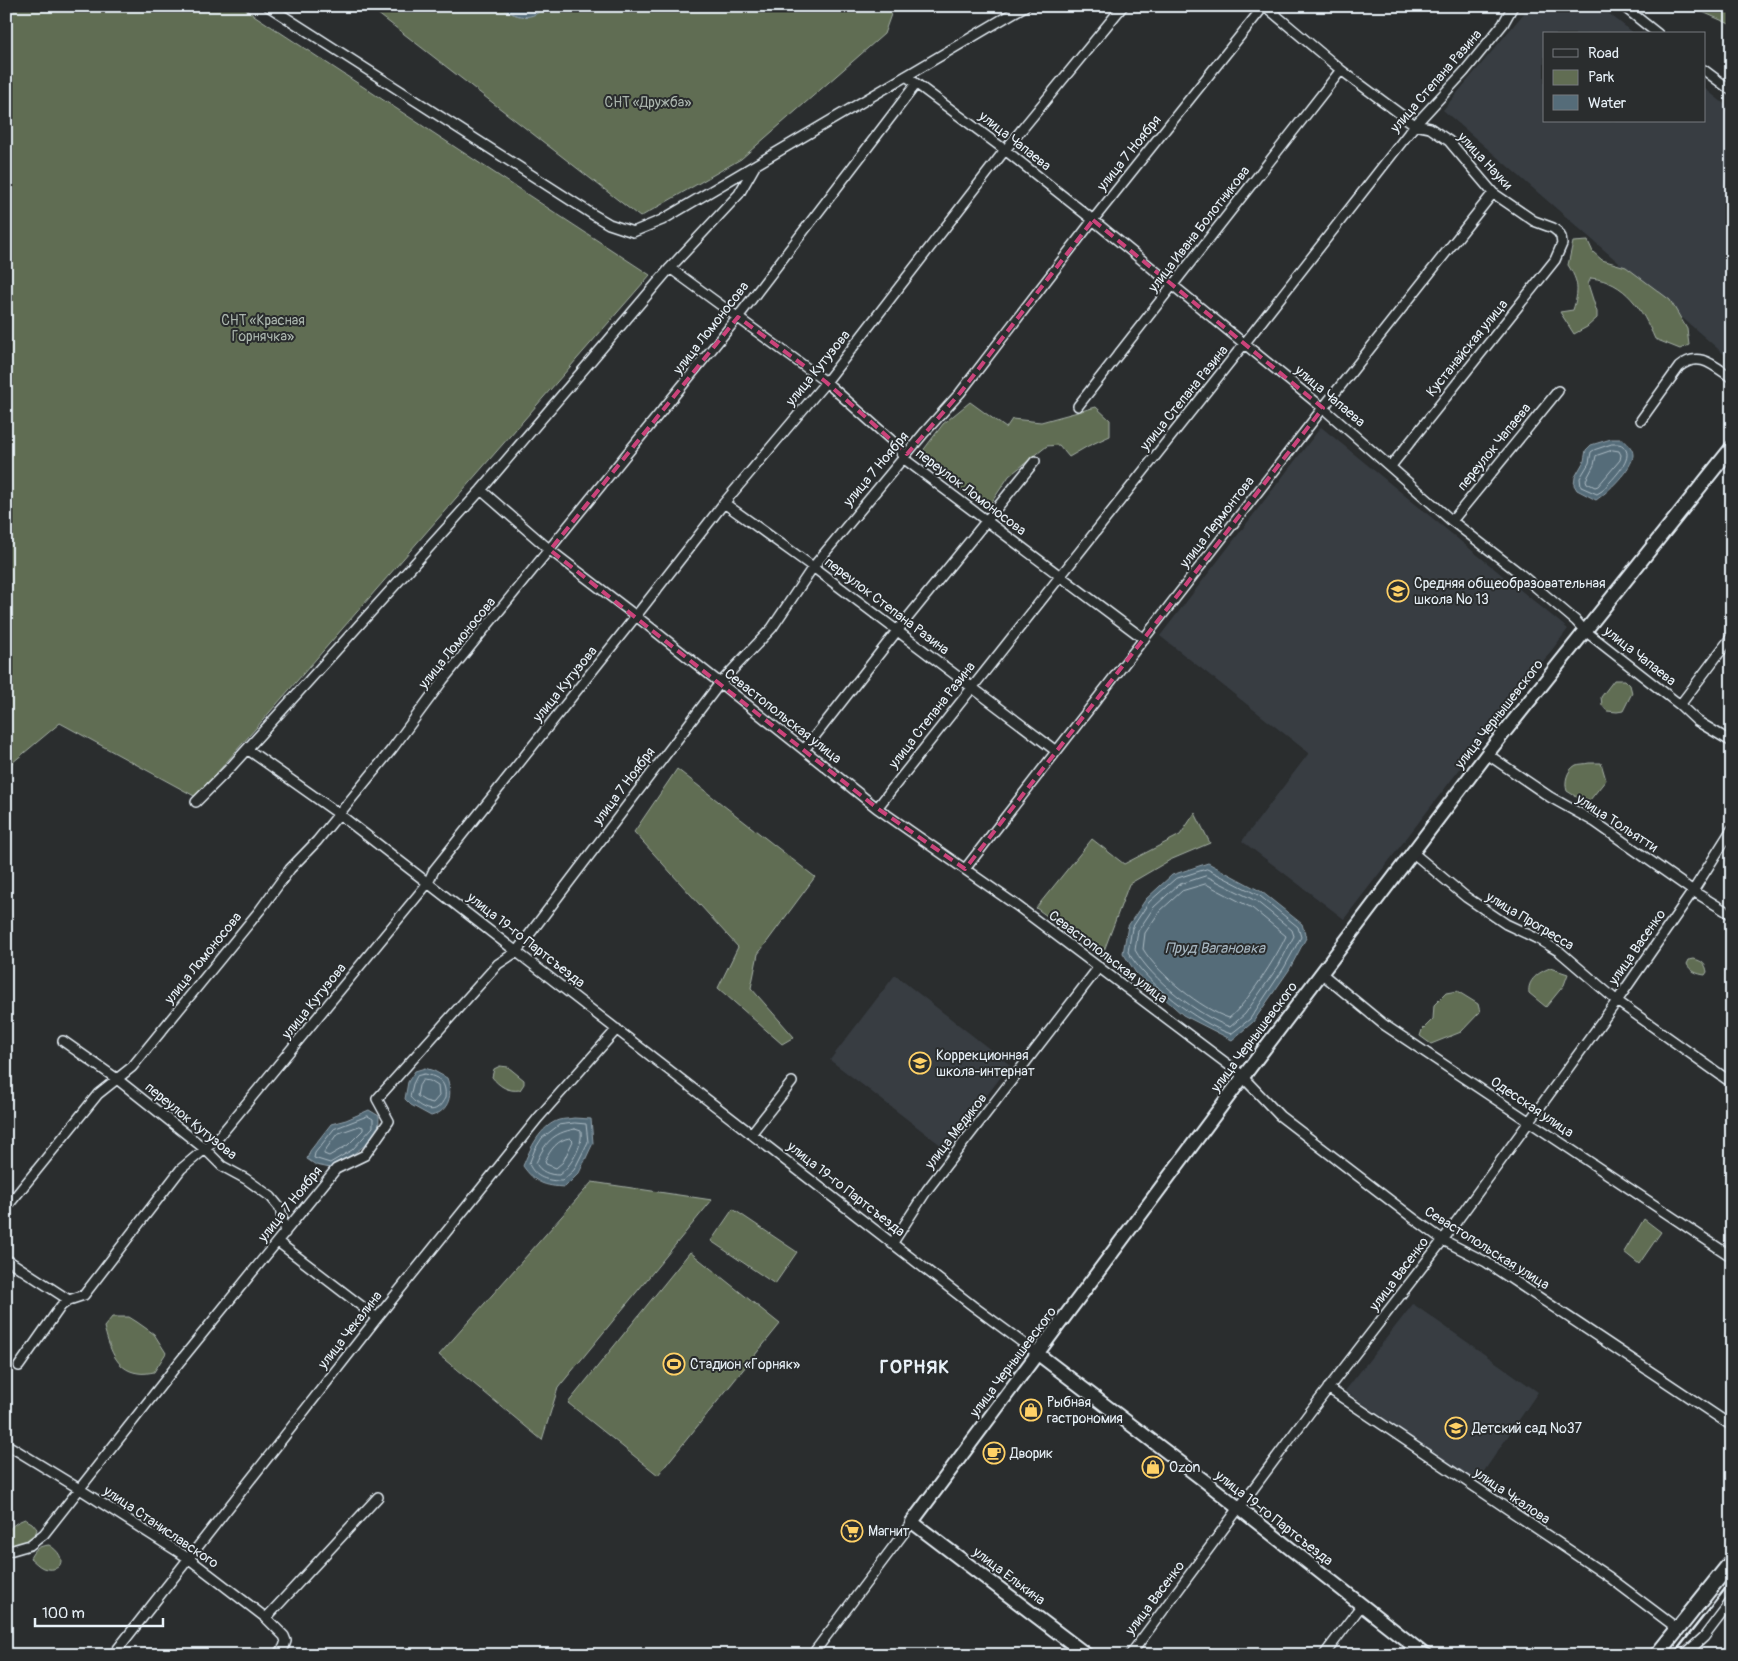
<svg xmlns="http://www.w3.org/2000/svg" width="1738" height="1661" font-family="Pangolin,sans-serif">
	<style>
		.built { fill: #383d43 }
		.green { fill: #616d53; stroke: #a4afa6 }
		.water { fill: #556c79; stroke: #90a1ac }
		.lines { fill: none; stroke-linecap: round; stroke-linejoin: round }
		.shore { stroke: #adbcc5; stroke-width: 1 }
		.street-casing { stroke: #e8f1f8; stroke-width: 12 }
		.secondary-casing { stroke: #e8f1f8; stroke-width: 16 }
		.primary-casing { stroke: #e8f1f8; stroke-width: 18 }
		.street { stroke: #2a2d2e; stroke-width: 9 }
		.secondary { stroke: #2a2d2e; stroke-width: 12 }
		.primary { stroke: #2a2d2e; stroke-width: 14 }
		.rail { stroke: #e8f1f8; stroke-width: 2.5 }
		.marked { fill: none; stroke: #ca437a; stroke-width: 4; stroke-dasharray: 10 6; stroke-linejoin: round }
		.labels { text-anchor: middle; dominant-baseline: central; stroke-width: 4; stroke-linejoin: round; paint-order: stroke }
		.street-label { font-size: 14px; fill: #e8f1f8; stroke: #2a2d2e }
		.park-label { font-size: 14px; fill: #abb6ae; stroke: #2a2d2e }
		.poi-label { font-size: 14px; fill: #e8f1f8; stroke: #2a2d2e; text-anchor: start }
		.water-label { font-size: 15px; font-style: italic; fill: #a6b5bf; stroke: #2a2d2e }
		.district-label { font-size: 19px; font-weight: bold; letter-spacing: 1px; fill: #e8f1f8; stroke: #2a2d2e }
	</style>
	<rect width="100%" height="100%" fill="#2a2d2e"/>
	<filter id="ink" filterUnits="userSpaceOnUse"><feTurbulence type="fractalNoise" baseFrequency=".02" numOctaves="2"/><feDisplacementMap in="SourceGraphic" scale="10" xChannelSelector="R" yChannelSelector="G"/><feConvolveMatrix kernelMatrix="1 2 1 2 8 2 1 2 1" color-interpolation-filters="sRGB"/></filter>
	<g filter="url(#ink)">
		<path class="built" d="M1530,6h69l36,28h-91v87h160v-33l28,22v251l-289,-251z
			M1321,427l247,202 -224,290 -102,-78 67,-88 -149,-117z
			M895,975l115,90 -64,84 -116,-89z
			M1413,1304l125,88 -62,91 -131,-92z"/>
		<path class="green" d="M6,6h234l410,269 -454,522 -136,-74 -54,45z
			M368,6h526l-10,28 -143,125 -101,58z
			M1689,6h43v19z
			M1588,241l5,11 9,8 24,7 44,33 17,29 2,16 -9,4 -25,-10c-13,-30 -29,-57 -64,-61l-3,6 9,28v6l-10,9 -13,7 -14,-22 13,-2c6,-19 6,-28 -5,-45l5,-23z
			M970,402l36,26 6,-9 29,3 55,-15 14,13v16l-22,10 -19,11 -10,-12 -12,1 -38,30 -22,33 -68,-53 24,-32z
			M1614,680h11l5,5 2,8 -9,18 -6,1 -10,-1 -5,-6 -1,-8z
			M1589,763h12l5,17 -16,20 -7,1 -16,-10c-3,-9 0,-21 9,-26 3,-1 9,-1 13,-2z
			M677,769l138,108 -57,77 -7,34 43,49 -12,7 -64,-56 20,-41 -104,-115z
			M1195,813l15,30 -40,17 -41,24 -27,72 -66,-48 56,-69 32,25 56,-29z
			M1694,959c8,2 12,5 13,13l-2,3c-8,-1 -15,-4 -18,-11l2,-4z
			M1550,968l18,6 -4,11 -18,22 -17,-14c-2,-13 10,-21 21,-25z
			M1457,991l21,13 2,8 -19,20 -30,12 -11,-8 2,-6 11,-11 1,-14 12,-12z
			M500,1066l8,1 16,13v4l-4,6c-12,2 -21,-4 -28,-13l2,-8z
			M592,1182l120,18 -154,188 -16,52 -103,-85z
			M733,1209l64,43 -22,32 -64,-43z
			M1644,1219l17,13 -22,32 -15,-12z
			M690,1252l90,72 -122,151 -90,-72z
			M112,1317h17l8,5 17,12 12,19 -12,19c-5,1 -11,2 -16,1 -23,-3 -29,-27 -34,-46z
			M25,1519l7,4 5,6 -3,10 -23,9c-1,-3 -4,-9 -4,-12 0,-9 12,-15 18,-17z
			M49,1545c20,12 13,29 -6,23 -5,-2 -9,-7 -13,-10 5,-9 8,-12 19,-13z"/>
		<path class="water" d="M501,6h44c-12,16 -31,12 -44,0z
			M1611,439h11c5,4 11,9 11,16 0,13 -26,38 -37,45l-19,-10 -3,-5 1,-8 9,-16 2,-11 5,-5z
			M1208,863l54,29 40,32 4,14 -17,32 -36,52 -21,18 -49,-25 -47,-42 -13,-20 5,-27 18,-27 26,-24z
			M425,1068l9,3 13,7c6,16 3,33 -16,38l-20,-11 -6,-6 3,-17 7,-11z
			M369,1110l10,6c0,4 0,8 -1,12 -4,15 -35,33 -48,40l-14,-3 -9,-6 3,-8 21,-27 15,-4z
			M574,1118l17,1 2,24 -14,30 -14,14c-21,-1 -30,-4 -42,-21 7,-17 17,-40 36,-46 4,-1 10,-1 15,-2z"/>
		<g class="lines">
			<path class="shore" d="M1612,444c7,0 10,-1 14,6 6,12 -16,31 -24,41l-5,3 -16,-7 -1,-9 9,-15 2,-11 3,-2z
				M1613,450l6,1 2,4 -1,5 -22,26 -3,1 -8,-4 -1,-3 8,-15 2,-9z
				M1207,869l53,27 38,31 3,10 -17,31 -34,51 -19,15c-35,-12 -84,-50 -103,-82l4,-24 17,-26 26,-23z
				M1206,876l50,25 36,29 2,6 -15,29 -34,49 -15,13c-31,-11 -79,-48 -95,-77l3,-19 16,-24 24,-22z
				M1206,884l46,24 34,28c-8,19 -41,70 -57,82 -28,-9 -71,-44 -86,-69l2,-16 15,-22 22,-20z
				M425,1074c14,3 22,8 20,24 -2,3 -4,8 -8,10 -8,6 -22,-5 -27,-11l3,-13 4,-8z
				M423,1080l7,1 8,5 1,10 -6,7 -8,-2 -8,-5 2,-10z
				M368,1116l5,3v8l-21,23 -22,13 -16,-5 1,-5 19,-24z
				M575,1123l11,1 2,18 -14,28 -12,11c-14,0 -27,-3 -33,-17l6,-15 7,-11 17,-13z
				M360,1126l3,1v3l-15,15 -19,11 -5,-2v-2l13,-18z
				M575,1129l6,2c2,15 -10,35 -22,44 -9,0 -19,-3 -23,-12 9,-20 16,-30 39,-34z
				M570,1138l3,3 -10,21 -7,6 -10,-4 -1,-3c5,-11 13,-22 25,-23z"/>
			<g class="street-casing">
				<path id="street" d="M268,6l324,208 17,10 24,8 29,-12 363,-214
					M1265,6l76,64 74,55 15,3 19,13 44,52 41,28 19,7 5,4 3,5 1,7 -7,16 -164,206
					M1623,6l35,28
					M1704,70l28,21
					M906,76l99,74 88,70 230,188 129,113 66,51 58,49 8,9 96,75 17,16 35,21
					M670,268l156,114 73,65 4,11 241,181
					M1078,406l263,-336
					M1641,420l38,-53c20,-17 35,-1 53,11
					M481,490l69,60 86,66 241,192 139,97 222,167 42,44 133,102 30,22 43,22 246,164
					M724,503l89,64 243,184
					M1452,521l106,-130
					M1680,705l52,-69
					M247,749l92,65 634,492 65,48
					M804,750l93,-119 138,-170
					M1487,754l63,43 45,25 98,69 39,24
					M196,802l33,-33 252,-279 189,-222 69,-74 16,-28
					M877,808l367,-464 171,-219 49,-53 39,-48 10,-18
					M1412,852l54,45 40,27 34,16 20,12 57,49 115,82
					M965,869l358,-461 170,-215
					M1321,973l62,51 349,233
					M63,1041l54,38 88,70 17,17 24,13 25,18 9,11 5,25
					M751,1134l41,-52
					M6,1208l92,-114 34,-27 128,-157 30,-41 27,-28 75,-92 51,-69 295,-363 178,-233
					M278,1242l99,76
					M892,1244l35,-54 172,-223
					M6,1259l63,41
					M19,1366l42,-60 8,-6 15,-5 97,-126 37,-31 210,-255 6,-13 202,-254 88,-113 102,-121 179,-232 118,-144
					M1328,1388l281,189 69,52
					M6,1444l72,44 110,70 78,60 18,18 2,5 -2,6 -6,8
					M6,1552l24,-7 14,-11 133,-169 159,-196 29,-14 24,-34 -12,-22 121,-135 18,-12 204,-269 52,-55 41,-61 111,-134 36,-40 133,-173 171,-214
					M266,1618l112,-121
					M113,1655l264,-337 161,-200 79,-89
					M812,1655l100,-133
					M1130,1655l180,-243 133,-172 174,-239 76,-110 39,-62
					M1324,1655l37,-49
					M1684,1655l20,-18 28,-37"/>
			</g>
			<g class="secondary-casing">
				<path id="secondary" d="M1038,1354l168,128 219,173
					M1087,1655l-175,-133 331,-445 244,-323 245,-307"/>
			</g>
			<g class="primary-casing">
				<path id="primary" d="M1657,1655l75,-94"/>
			</g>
			<use href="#street" class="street"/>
			<use href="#secondary" class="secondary"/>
			<use href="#primary" class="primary"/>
			<path class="rail" d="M1673,1655l59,-75"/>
		</g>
	</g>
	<path class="marked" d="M1093,220l230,188 -358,461 -88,-61 -327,-258 188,-233 88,65 81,72 53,-61z"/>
	<defs>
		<g id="school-ring" transform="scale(1.125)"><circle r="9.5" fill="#2a2d2e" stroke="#ffd166" stroke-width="1.5"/><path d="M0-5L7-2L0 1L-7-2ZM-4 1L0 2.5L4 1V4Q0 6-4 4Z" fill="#ffd166"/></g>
		<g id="stadium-ring" transform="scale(1.125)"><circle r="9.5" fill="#2a2d2e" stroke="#ffd166" stroke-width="1.5"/><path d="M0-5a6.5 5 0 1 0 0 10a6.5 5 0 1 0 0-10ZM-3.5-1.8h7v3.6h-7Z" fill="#ffd166"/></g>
		<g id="shop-ring" transform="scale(1.125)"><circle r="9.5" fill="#2a2d2e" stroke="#ffd166" stroke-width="1.5"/><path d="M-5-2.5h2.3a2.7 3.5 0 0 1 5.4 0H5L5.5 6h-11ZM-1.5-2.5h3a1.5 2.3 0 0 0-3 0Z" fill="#ffd166"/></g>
		<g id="cafe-ring" transform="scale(1.125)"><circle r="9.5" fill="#2a2d2e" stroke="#ffd166" stroke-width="1.5"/><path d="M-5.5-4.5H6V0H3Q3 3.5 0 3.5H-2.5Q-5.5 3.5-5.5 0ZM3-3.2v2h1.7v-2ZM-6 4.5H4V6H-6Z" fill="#ffd166"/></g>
		<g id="supermarket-ring" transform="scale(1.125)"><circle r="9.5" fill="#2a2d2e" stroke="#ffd166" stroke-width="1.5"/><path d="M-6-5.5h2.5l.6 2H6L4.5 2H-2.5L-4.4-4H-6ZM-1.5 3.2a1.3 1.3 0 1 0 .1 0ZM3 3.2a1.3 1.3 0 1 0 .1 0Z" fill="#ffd166"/></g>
	</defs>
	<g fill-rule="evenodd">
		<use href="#school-ring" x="1398" y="591"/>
		<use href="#school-ring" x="920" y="1063"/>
		<use href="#stadium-ring" x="674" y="1364"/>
		<use href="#shop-ring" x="1031" y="1410"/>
		<use href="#school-ring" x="1456" y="1428"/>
		<use href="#cafe-ring" x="994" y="1453"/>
		<use href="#shop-ring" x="1153" y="1467"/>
		<use href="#supermarket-ring" x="852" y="1531"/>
	</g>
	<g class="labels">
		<g class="street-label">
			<text transform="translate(1436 81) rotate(-49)">улица Степана Разина</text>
			<text transform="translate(1015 141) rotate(38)">улица Чапаева</text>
			<text transform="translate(1129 153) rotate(-51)">улица 7 Ноября</text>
			<text transform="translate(1485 161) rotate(47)">улица Науки</text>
			<text transform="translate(1199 229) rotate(-52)">улица Ивана Болотникова</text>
			<text transform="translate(711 328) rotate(-52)">улица Ломоносова</text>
			<text transform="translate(1467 348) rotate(-51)">Кустанайская улица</text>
			<text transform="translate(818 368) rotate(-51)">улица Кутузова</text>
			<text transform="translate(1330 396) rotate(40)">улица Чапаева</text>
			<text transform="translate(1184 398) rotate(-51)">улица Степана Разина</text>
			<text transform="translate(1494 447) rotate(-51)">переулок Чапаева</text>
			<text transform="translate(876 469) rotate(-50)">улица 7 Ноября</text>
			<text transform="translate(971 492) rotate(37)">переулок Ломоносова</text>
			<text transform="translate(1217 522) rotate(-52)">улица Лермонтова</text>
			<text transform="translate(887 606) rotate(37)">переулок Степана Разина</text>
			<text transform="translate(457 643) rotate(-51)">улица Ломоносова</text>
			<text transform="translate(1640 656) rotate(38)">улица Чапаева</text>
			<text transform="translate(565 684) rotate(-51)">улица Кутузова</text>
			<text transform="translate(1499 714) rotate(-52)">улица Чернышевского</text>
			<text transform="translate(932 715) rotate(-52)">улица Степана Разина</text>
			<text transform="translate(783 716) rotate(38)">Севастопольская улица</text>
			<text transform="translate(624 786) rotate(-53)">улица 7 Ноября</text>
			<text transform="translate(1617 823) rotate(33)">улица Тольятти</text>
			<text transform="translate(1530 921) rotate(31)">улица Прогресса</text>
			<text transform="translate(526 940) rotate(38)">улица 19-го Партсъезда</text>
			<text transform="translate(1637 947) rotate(-55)">улица Васенко</text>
			<text transform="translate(1108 957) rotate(37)">Севастопольская улица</text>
			<text transform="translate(203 958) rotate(-51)">улица Ломоносова</text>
			<text transform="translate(314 1001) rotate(-51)">улица Кутузова</text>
			<text transform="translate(1254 1037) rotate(-53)">улица Чернышевского</text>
			<text transform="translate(1532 1107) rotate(34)">Одесская улица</text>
			<text transform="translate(191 1121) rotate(39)">переулок Кутузова</text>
			<text transform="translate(956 1131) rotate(-52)">улица Медиков</text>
			<text transform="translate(846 1189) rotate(38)">улица 19-го Партсъезда</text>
			<text transform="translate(290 1204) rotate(-51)">улица 7 Ноября</text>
			<text transform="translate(1487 1248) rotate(32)">Севастопольская улица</text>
			<text transform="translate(1399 1274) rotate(-53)">улица Васенко</text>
			<text transform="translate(350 1330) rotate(-52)">улица Чекалина</text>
			<text transform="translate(1013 1362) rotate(-53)">улица Чернышевского</text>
			<text transform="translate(1512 1496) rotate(34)">улица Чкалова</text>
			<text transform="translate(1274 1518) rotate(38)">улица 19-го Партсъезда</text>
			<text transform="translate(161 1527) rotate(34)">улица Станиславского</text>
			<text transform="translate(1009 1576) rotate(37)">улица Елькина</text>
			<text transform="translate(1155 1598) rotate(-53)">улица Васенко</text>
		</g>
		<g class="park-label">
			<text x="648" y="102">СНТ «Дружба»</text>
			<text x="263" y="320">СНТ «Красная<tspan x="263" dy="16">Горнячка»</tspan></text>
		</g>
		<g class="poi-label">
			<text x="1414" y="583">Средняя общеобразовательная<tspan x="1414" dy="16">школа № 13</tspan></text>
			<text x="936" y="1055">Коррекционная<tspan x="936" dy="16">школа-интернат</tspan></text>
			<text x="690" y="1364">Стадион «Горняк»</text>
			<text x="1047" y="1402">Рыбная<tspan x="1047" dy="16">гастрономия</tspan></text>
			<text x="1472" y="1428">Детский сад №37</text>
			<text x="1010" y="1453">Дворик</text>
			<text x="1169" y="1467">Ozon</text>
			<text x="868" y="1531">Магнит</text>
		</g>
		<g class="water-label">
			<text x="1215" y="948">Пруд Вагановка</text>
		</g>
		<g class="district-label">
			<text x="915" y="1367">ГОРНЯК</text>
		</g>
	</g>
	<rect width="1738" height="1661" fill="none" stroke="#2a2d2e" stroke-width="25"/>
	<rect x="12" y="12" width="1713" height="1636" fill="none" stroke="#e8f1f8" stroke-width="2" filter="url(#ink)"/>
	<rect x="1543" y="32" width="162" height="90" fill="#2a2d2e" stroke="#767b7f"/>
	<rect x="1553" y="49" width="25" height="8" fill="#2a2d2e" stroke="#767b7f"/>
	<text x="1588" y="58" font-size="15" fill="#e8f1f8">Road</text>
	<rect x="1553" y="70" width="25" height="15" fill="#616d53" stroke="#767b7f"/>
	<text x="1588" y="82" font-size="15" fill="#e8f1f8">Park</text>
	<rect x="1553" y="95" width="25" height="15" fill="#556c79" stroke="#767b7f"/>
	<text x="1588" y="108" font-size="15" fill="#e8f1f8">Water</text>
	<path d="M35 1618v8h128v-8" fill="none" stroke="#e8f1f8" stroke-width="2.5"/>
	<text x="42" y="1618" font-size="15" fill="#e8f1f8" stroke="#2a2d2e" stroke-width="4" paint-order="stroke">100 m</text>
</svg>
